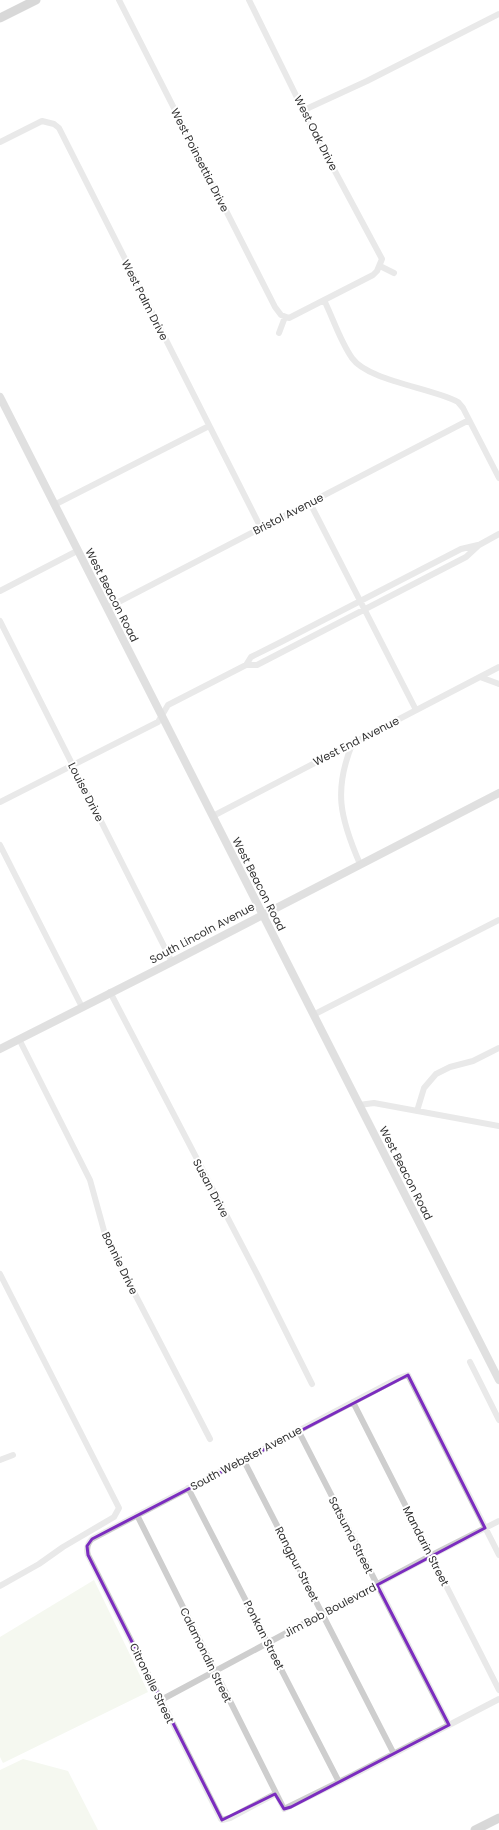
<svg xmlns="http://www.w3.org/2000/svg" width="499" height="1830" font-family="Poppins,sans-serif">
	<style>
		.green { fill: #e8efde }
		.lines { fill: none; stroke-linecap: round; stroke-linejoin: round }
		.street { stroke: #cecece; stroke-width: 6 }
		.secondary { stroke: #bbb; stroke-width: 8 }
		.primary { stroke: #a9a9a9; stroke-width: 9 }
		.marked { fill: none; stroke: #7b2cbf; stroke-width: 3; stroke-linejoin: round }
		.labels { text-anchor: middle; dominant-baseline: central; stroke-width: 4; stroke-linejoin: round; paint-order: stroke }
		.street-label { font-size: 11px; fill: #313131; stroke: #fff }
	</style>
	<rect width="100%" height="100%" fill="#fff"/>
	<path class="green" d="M94,1580l54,112 -145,71 -3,-6v-120z
		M23,1759l45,12 30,59h-98v-60z"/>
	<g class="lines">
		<path class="street" d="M119,0l156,307 6,8 8,3 84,-43 4,-4 5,-12 -67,-125 -66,-134
			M304,110l63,-29 132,-67
			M0,142l42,-21 12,3 5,4 202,400
			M380,266l14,7
			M324,300c9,18 16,41 28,58 16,23 81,30 106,44l5,6 36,70
			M279,333l6,-16
			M310,503l106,207
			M54,505l155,-79
			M0,591l77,-40
			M107,608l362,-188
			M0,621l172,341
			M246,665l5,-8 30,-15 180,-93 17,-4
			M480,677l19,7
			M353,742c-20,48 -13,76 7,122
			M0,802l158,-80 10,-17 78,-40h11l209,-108 13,-12 20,-11
			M213,816l286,-149
			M0,845l82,162
			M110,992l148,284 54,108
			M315,1014l184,-94
			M19,1039l71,141 16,58 104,201
			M359,1105l15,-2 125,23
			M417,1111l7,-23 12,-14 14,-7 23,-6 26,-13
			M0,1274l119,234 -5,9 -51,30 -24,17 -39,22
			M470,1362l29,58
			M353,1402l146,288
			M298,1430l151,295
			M243,1459l151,295
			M0,1460l13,-5
			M188,1488l151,294
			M137,1515l147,294 69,-34 146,-76
			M161,1700l271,-145 67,-34
			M275,1794l-45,24 -8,2 -1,-1 -133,-264c-2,-6 -1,-11 4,-16l307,-161 9,-3 91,180"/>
		<path class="secondary" d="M0,397l499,983
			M0,1049l172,-87 327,-169"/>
		<path class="primary" d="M0,18l36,-18
			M475,1830l24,-12"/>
	</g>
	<path d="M0 0H499V1830H0ZM408,1375l77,153 -108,57 72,140 -158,82 -7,2 -9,-15 -53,26 -134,-265 -1,-9 5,-7z" fill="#fff" fill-opacity=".55" fill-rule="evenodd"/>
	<path class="marked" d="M408,1375l77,153 -108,57 72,140 -158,82 -7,2 -9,-15 -53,26 -134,-265 -1,-9 5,-7z"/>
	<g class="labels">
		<g class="street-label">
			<text transform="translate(316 133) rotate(63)">West Oak Drive</text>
			<text transform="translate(200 160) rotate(63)">West Poinsettia Drive</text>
			<text transform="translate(145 300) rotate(63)">West Palm Drive</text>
			<text transform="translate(288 514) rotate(-27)">Bristol Avenue</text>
			<text transform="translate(112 595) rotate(63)">West Beacon Road</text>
			<text transform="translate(356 741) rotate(-27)">West End Avenue</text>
			<text transform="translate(86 792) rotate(63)">Louise Drive</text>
			<text transform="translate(259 884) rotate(63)">West Beacon Road</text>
			<text transform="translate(202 933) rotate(-28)">South Lincoln Avenue</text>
			<text transform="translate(406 1173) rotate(63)">West Beacon Road</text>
			<text transform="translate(211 1188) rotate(62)">Susan Drive</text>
			<text transform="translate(120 1263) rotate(64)">Bonnie Drive</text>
			<text transform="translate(246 1458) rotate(-28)">South Webster Avenue</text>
			<text transform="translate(351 1535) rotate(63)">Satsuma Street</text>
			<text transform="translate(426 1546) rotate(63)">Mandarin Street</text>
			<text transform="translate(297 1564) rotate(63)">Rangpur Street</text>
			<text transform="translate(330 1610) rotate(-28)">Jim Bob Boulevard</text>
			<text transform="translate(264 1635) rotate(63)">Ponkan Street</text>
			<text transform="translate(206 1655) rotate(64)">Calamondin Street</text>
			<text transform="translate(152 1683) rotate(64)">Citronelle Street</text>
		</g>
	</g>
</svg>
